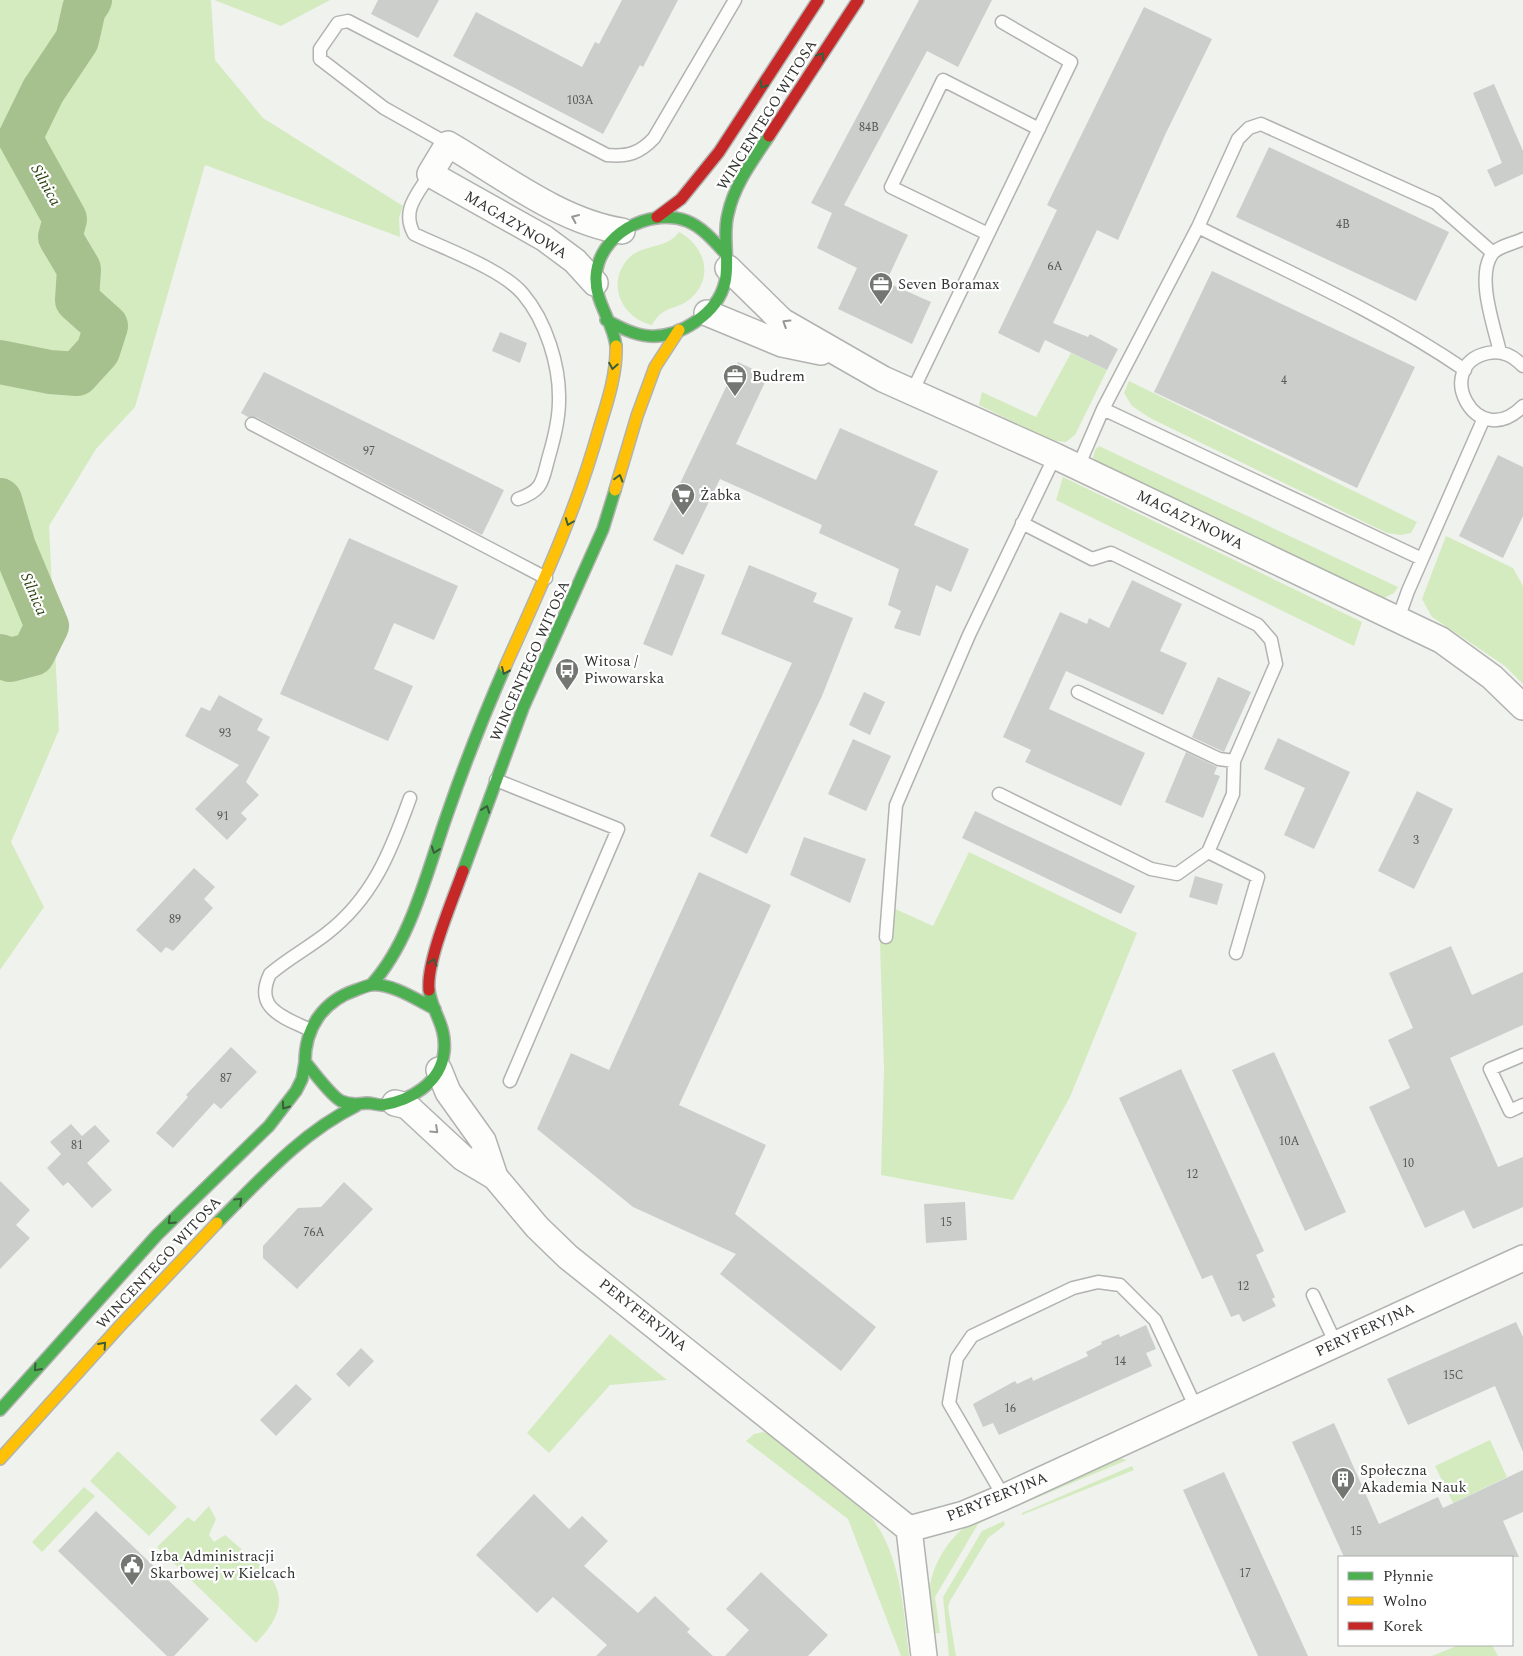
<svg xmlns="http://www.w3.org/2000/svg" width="1523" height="1656" font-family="Spectral,serif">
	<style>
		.green { fill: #d4ebc0 }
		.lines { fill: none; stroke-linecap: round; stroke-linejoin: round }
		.river { stroke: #a6c18d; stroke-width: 44 }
		.building { fill: #cccecb }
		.lane-casing { stroke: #b2b3b0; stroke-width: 15 }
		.street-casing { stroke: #b2b3b0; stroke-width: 28 }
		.fast-casing { stroke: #b2b3b0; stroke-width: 14 }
		.slow-casing { stroke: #b2b3b0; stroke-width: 14 }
		.jam-casing { stroke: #b2b3b0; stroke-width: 14 }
		.lane { stroke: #fdfdfc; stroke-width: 12 }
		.street { stroke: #fdfdfc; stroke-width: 25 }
		.fast { stroke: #4caf50; stroke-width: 11 }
		.slow { stroke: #ffc107; stroke-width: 11 }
		.jam { stroke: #c62828; stroke-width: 11 }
		.oneway { stroke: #3a5e3b }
		.oneway2 { stroke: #979896 }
		.labels { text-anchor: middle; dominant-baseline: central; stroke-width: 4.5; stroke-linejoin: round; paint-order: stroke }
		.number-label { font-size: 12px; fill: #585a57 }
		.street-label { font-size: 15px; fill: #313330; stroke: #fff }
		.poi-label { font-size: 15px; fill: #313330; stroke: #fff; text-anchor: start }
		.water-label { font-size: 16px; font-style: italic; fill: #2b430f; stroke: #fff }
	</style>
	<rect width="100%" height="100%" fill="#f0f2ee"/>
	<path class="green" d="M0,0h211l4,60 48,58 140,88 -4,12 1,19 -195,-72 -70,242 -39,42 -47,77 10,204 -48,112 33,65 -44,63z
		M214,0h116l-49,26z
		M679,232c26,14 36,46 11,67 -15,12 -27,6 -38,26 -29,-7 -46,-39 -25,-65 14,-17 40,-10 52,-28z
		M1071,353l36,17 -32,65 -9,7 -13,-1 -74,-36 3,-13 54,25z
		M1129,381l288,141 -6,11 -10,2 -14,-2 -237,-115 -18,-12 -8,-13z
		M1099,446l299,141 -4,6 -10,5 -13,-3 -270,-129 -8,-8 2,-8z
		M1063,477l299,145 -8,24 -298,-146z
		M1446,536l67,32 10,18v98l-18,-18 -73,-49 -10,-18z
		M969,852l168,81 -67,164 -57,103 -132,-25 3,-106 -4,-126 2,-40 51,23z
		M610,1334l57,46 -57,5 -61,68 -22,-20z
		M763,1432l11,4 94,77c33,40 35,93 41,143h-8l-53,-137 -102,-78 8,-7z
		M1490,1440l17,37 -54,26 -18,-37z
		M118,1451l59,56 -28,29 -59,-55z
		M1119,1458l8,2 -105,44 5,-5z
		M1132,1466l2,4 -112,45v-2z
		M84,1487l11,9 -53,56 -10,-10z
		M209,1506l7,13 -7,16 5,7 11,-7c40,35 81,57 31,108l-99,-96 31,-30 6,5z
		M997,1515l-19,9 -43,73 5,36h-5c-2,-15 -7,-31 -5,-46 3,-30 34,-73 67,-72z
		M1004,1521l1,4 -17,13 -38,63 -2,6 8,49h-7l-6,-59 39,-66z
		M1459,1645h33l6,11h-66z"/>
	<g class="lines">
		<path class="river" d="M0,362l50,10 27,2 21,-23 8,-25 -29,-26 2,-31 -19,-32 5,-18 -45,-81 23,-47 34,-51 7,-31 6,-9
			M0,500l14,47 33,79 -14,28 -23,6 -10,-4"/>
	</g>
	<path class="building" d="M378,0h61l-21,38 -47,-24z
		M622,0h56l-35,67 -3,-2 -37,69 -150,-78 23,-44 106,55 13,-25 4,2z
		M919,0h73l-34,67 -31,-16 -83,154 64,30 -22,47 45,20 -19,42 -74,-35 19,-41 -40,-20 15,-35 -21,-10z
		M1144,7l68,32 -46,94 -48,107 -21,-10 -44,93 35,14 2,-3 28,15 -11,21 -62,-30 -6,13 -41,-20 59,-123 -10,-5z
		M1494,84l29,67v23l-28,13 -8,-17 15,-7 -29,-70z
		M1269,147l180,85 -33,69 -180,-84z
		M1212,271l203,96 -58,121 -203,-96z
		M500,332l27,11 -7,20 -28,-12z
		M738,362l30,14 -32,68 80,36 24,-52 98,43 -24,54 55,24 -18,43 -15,-7 -16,51 -26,-8 7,-17 -13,-6 11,-36 -80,-36 3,-8 -102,-46 -37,76 -30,-15z
		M264,372l240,118 -22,45 -226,-118h-8l-7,-4z
		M1498,455l25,12v49l-20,42 -44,-22z
		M349,538l109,48 -24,54 -40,-17 -20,46 39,17 -25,55 -108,-47z
		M676,564l29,11 -33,81 -29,-12z
		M749,565l68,28 -4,9 40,16 -31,78 -75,158 -37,-18 82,-173 -71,-29z
		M1132,580l50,24 -22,47 27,12 -24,52 -97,-44 -17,38 96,44 -24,53 -96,-44 6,-12 -28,-13 57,-125 27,12 2,-6 20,10z
		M1218,677l33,15 -27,60 -32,-15z
		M864,692l21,10 -15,33 -21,-10z
		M219,695l44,24 -6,11 13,7 -24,45 13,13 -18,18 6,6 -20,21 -32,-31 44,-44 -54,-29 16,-29 9,4z
		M1278,738l72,34 -36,77 -30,-14 21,-47 -41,-19z
		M853,739l38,17 -25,55 -38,-17z
		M1186,752l31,15 -3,7 6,2 -17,42 -38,-16z
		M1417,791l36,18 -39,80 -36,-18z
		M975,811l160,75 -14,28 -159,-76z
		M804,837l62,22 -16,44 -60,-28z
		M194,868l21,19 -11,12 9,9 -40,43 -7,-4 -5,6 -25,-23z
		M699,872l72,33 -92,200 87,40 -31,69 141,113 -35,44 -121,-97 16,-20 -103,-47 -96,-78 34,-76 38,17z
		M1195,876l28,8 -6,21 -28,-8z
		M1451,946l21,49 51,-23v53l-73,33 48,109 25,-10v50l-50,22 -9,-19 -39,18 -56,-121 41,-19 -22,-48 25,-12 -24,-55z
		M231,1047l26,25 -36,37 -7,-6 -41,45 -17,-15 32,-36 -2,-2z
		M1274,1052l72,160 -41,19 -73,-161z
		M1181,1069l83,182 -8,4 19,42 -3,2 4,7 -33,16 -4,-8 -8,3 -19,-42 -10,4 -83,-181z
		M71,1124l11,12 13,-11 15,16 -23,22 25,27 -20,18 -24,-26 -5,4 -16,-18 14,-14 -11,-12z
		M0,1181l30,29 -14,15 14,13 -30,31z
		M344,1182l29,27 -76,80 -34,-31v-12l35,-38 23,-1z
		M965,1202l2,38 -41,3 -2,-39z
		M1516,1322l7,15v115l-28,-66 -87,39 -21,-46z
		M1146,1325l10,24 -10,4 6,13 -153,69 -6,-12 -10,4 -10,-23 42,-23 2,3 15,-7 1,4 55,-25 -2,-4 16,-8 -1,-2 18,-8 1,3z
		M361,1348l13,13 -25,26 -13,-13z
		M296,1384l16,15 -36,37 -16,-16z
		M1334,1423l45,101 59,-27 5,11 80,-38v42l-20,9 16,36h-175l-52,-115z
		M1224,1472l84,184h-50l-75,-166z
		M534,1494l35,35 13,-13 26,25 -24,25 54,47 17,-17 35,33 -3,3 26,24h-117l11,-11 -54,-48 -16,16 -61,-58z
		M96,1511l113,108 -35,37h-7l-109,-105z
		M761,1572l67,63 -20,21h-83l24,-26 -23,-21z"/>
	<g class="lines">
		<g class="lane-casing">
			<path id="lane" d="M448,144l-64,-36 -64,-49v-10l18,-26 10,-2 259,134c21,2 33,-2 47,-17l81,-138
				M430,174c-13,21 -29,36 -16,60 31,15 88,35 109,60 23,27 37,72 36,107 0,18 -5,38 -10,55 -7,25 -5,34 -31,43
				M1198,227l40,-88 11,-11 12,-4 175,79 57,50
				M988,234l-97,-47 52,-107 96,49
				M1500,352c-6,-26 -24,-75 -8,-98 5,-7 23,-11 31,-15
				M1523,366c-10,-10 -20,-16 -35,-13 -57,12 -12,101 35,53
				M912,392l159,-330 -69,-40
				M1103,409l319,150
				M252,424l294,154
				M1078,467l25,-58 95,-182c90,45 184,86 267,143
				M1398,619l10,-28 76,-173
				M1078,692l141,67 15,2
				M496,780l122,49 -108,252
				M999,794l152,75 26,5 31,-22 25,-58 1,-33 42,-97 -5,-24 -13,-15 -147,-72 -19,6 -70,-36
				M1208,852l50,25 -22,76
				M886,937l10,-132 73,-170 86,-179
				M310,1030c-26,-13 -57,-21 -40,-56 17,-15 38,-26 56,-40 47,-36 65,-83 84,-136
				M1523,1055l-33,14 20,42 13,-6
				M1313,1295l23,49
				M1004,1497l-55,-94 8,-45 15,-22 101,-48 25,-6 22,3 35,35 41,88"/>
		</g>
		<g class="street-casing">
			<path id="street" d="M728,268l54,53 101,58 172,77 386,184 51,37 31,30
				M595,283l-20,-22 -31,-23 -114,-64 18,-30c53,31 113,78 174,87
				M707,313l75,31 39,8
				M439,1070l9,22 35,49 12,36 42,50 31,30 341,272
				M395,1103l12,3 56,52 32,19
				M909,1529l55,-15 40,-17 519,-239
				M909,1529l15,127"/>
		</g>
		<g class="fast-casing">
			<path id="fast" d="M606,320c13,7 28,15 43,16 31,2 69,-23 76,-54 5,-22 -3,-46 3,-68 6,-29 25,-54 41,-78
				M616,346c-3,-25 -21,-43 -20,-69 2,-42 52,-70 91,-56 15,6 27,20 38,32
				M463,871l60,-163 80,-179 12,-39
				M371,985c40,-43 57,-117 77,-173 17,-49 36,-97 57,-145
				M429,990c3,23 18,35 15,62 -3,31 -34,49 -62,53 -5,0 -10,-2 -15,-2 -10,1 -15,2 -26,-2 -10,-5 -27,-29 -36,-39 0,-34 18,-61 51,-72 5,-2 10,-4 15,-5 21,-2 46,15 64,24
				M217,1223c43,-43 84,-90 139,-117
				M0,1410l157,-175 112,-109 27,-35 6,-12 3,-17"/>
		</g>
		<g class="slow-casing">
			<path id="slow" d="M615,490l22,-74 18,-49 24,-37
				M505,667c35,-78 71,-155 94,-238 8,-26 18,-55 17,-83
				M0,1459l119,-132 98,-104"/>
		</g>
		<g class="jam-casing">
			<path id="jam" d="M769,136l89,-136
				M657,217l24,-18 38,-47 99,-152
				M429,990c-3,-28 24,-91 34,-119"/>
		</g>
		<use href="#lane" class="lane"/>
		<use href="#street" class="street"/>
		<use href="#fast" class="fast"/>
		<use href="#slow" class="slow"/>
		<use href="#jam" class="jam"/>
	</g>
	<defs><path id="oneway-chevron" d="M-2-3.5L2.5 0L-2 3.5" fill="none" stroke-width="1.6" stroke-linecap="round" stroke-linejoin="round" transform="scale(1.25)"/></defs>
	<g class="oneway">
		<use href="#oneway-chevron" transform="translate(821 56) rotate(-57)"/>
		<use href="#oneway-chevron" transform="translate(763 85) rotate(123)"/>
		<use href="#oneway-chevron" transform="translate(613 366) rotate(100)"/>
		<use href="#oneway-chevron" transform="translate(619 478) rotate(-74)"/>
		<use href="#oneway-chevron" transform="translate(569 522) rotate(111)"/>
		<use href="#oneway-chevron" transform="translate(505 671) rotate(114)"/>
		<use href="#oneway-chevron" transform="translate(486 809) rotate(-70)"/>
		<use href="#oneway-chevron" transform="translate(435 850) rotate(110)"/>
		<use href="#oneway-chevron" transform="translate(433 962) rotate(-74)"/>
		<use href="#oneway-chevron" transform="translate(285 1106) rotate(126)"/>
		<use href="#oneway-chevron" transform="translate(239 1201) rotate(-44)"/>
		<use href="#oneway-chevron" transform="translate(171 1221) rotate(136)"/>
		<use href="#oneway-chevron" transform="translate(103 1345) rotate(-48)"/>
		<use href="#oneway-chevron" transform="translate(37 1368) rotate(132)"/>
	</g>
	<g class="oneway2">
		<use href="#oneway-chevron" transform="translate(575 218) rotate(-156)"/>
		<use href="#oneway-chevron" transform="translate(786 323) rotate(-148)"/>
		<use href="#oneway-chevron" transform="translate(435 1130) rotate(43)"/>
	</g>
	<defs>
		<g id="office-pin" transform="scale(1.25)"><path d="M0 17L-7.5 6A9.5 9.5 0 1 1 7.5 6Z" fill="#747672" stroke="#fff"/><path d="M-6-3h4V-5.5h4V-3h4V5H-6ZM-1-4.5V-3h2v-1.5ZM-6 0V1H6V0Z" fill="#fff"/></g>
		<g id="supermarket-pin" transform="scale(1.25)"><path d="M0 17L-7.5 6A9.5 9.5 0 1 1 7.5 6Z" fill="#747672" stroke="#fff"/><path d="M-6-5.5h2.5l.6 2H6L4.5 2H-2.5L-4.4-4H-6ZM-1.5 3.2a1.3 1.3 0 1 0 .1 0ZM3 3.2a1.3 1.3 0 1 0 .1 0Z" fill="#fff"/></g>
		<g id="bus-pin" transform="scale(1.25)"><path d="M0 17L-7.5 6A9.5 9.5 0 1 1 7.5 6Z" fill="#747672" stroke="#fff"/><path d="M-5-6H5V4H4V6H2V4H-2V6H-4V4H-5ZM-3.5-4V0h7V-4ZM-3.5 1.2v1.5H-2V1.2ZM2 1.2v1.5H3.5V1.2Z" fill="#fff"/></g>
		<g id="building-pin" transform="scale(1.25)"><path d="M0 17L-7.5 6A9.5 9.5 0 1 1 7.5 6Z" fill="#747672" stroke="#fff"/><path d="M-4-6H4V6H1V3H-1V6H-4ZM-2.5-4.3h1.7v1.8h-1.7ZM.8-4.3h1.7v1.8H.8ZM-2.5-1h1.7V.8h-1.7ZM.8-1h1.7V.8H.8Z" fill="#fff"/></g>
		<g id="civic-pin" transform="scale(1.25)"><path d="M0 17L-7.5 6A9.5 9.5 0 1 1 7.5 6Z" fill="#747672" stroke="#fff"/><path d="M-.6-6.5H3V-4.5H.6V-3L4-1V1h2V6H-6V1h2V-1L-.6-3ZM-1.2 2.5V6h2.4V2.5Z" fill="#fff"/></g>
	</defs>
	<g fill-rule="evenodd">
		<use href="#office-pin" x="881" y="284"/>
		<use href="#office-pin" x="735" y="376"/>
		<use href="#supermarket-pin" x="683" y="495"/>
		<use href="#bus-pin" x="567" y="670"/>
		<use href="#building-pin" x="1343" y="1479"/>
		<use href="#civic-pin" x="132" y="1565"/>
	</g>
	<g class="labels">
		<g class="number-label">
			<text x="580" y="100">103A</text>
			<text x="869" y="127">84B</text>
			<text x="1343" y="224">4B</text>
			<text x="1055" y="266">6A</text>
			<text x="1284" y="380">4</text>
			<text x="369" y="451">97</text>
			<text x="225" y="733">93</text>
			<text x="223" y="816">91</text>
			<text x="1416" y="840">3</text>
			<text x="175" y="919">89</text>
			<text x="226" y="1078">87</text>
			<text x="1289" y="1141">10A</text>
			<text x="77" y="1145">81</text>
			<text x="1408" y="1163">10</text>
			<text x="1192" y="1174">12</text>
			<text x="946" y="1222">15</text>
			<text x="314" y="1232">76A</text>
			<text x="1243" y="1286">12</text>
			<text x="1120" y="1361">14</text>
			<text x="1453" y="1375">15C</text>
			<text x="1010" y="1408">16</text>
			<text x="1356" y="1531">15</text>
			<text x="1245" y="1573">17</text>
		</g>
		<g class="street-label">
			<text transform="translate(767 115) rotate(-58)">WINCENTEGO WITOSA</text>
			<text transform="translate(516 225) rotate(31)">MAGAZYNOWA</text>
			<text transform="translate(1190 520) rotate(26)">MAGAZYNOWA</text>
			<text transform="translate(530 661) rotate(-66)">WINCENTEGO WITOSA</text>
			<text transform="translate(159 1263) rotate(-47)">WINCENTEGO WITOSA</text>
			<text transform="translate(643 1315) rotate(38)">PERYFERYJNA</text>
			<text transform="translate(1365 1330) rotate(-25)">PERYFERYJNA</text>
			<text transform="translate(997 1497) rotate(-22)">PERYFERYJNA</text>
		</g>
		<g class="poi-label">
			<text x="898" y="284">Seven Boramax</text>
			<text x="752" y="376">Budrem</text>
			<text x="700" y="495">Żabka</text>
			<text x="584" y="661">Witosa /<tspan x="584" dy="17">Piwowarska</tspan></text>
			<text x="1360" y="1470">Społeczna<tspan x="1360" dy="17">Akademia Nauk</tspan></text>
			<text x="150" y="1556">Izba Administracji<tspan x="150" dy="17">Skarbowej w Kielcach</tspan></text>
		</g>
		<g class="water-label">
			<text transform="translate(46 185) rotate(61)">Silnica</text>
			<text transform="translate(34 594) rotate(67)">Silnica</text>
		</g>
	</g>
	<rect x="1338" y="1556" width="175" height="90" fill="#ffffff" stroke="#adadac"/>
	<rect x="1348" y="1572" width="25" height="8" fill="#4caf50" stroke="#adadac"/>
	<text x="1383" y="1581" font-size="15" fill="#313330">Płynnie</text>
	<rect x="1348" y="1597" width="25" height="8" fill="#ffc107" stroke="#adadac"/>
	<text x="1383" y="1606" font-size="15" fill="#313330">Wolno</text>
	<rect x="1348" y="1622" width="25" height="8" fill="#c62828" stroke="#adadac"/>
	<text x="1383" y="1631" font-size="15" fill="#313330">Korek</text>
</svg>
